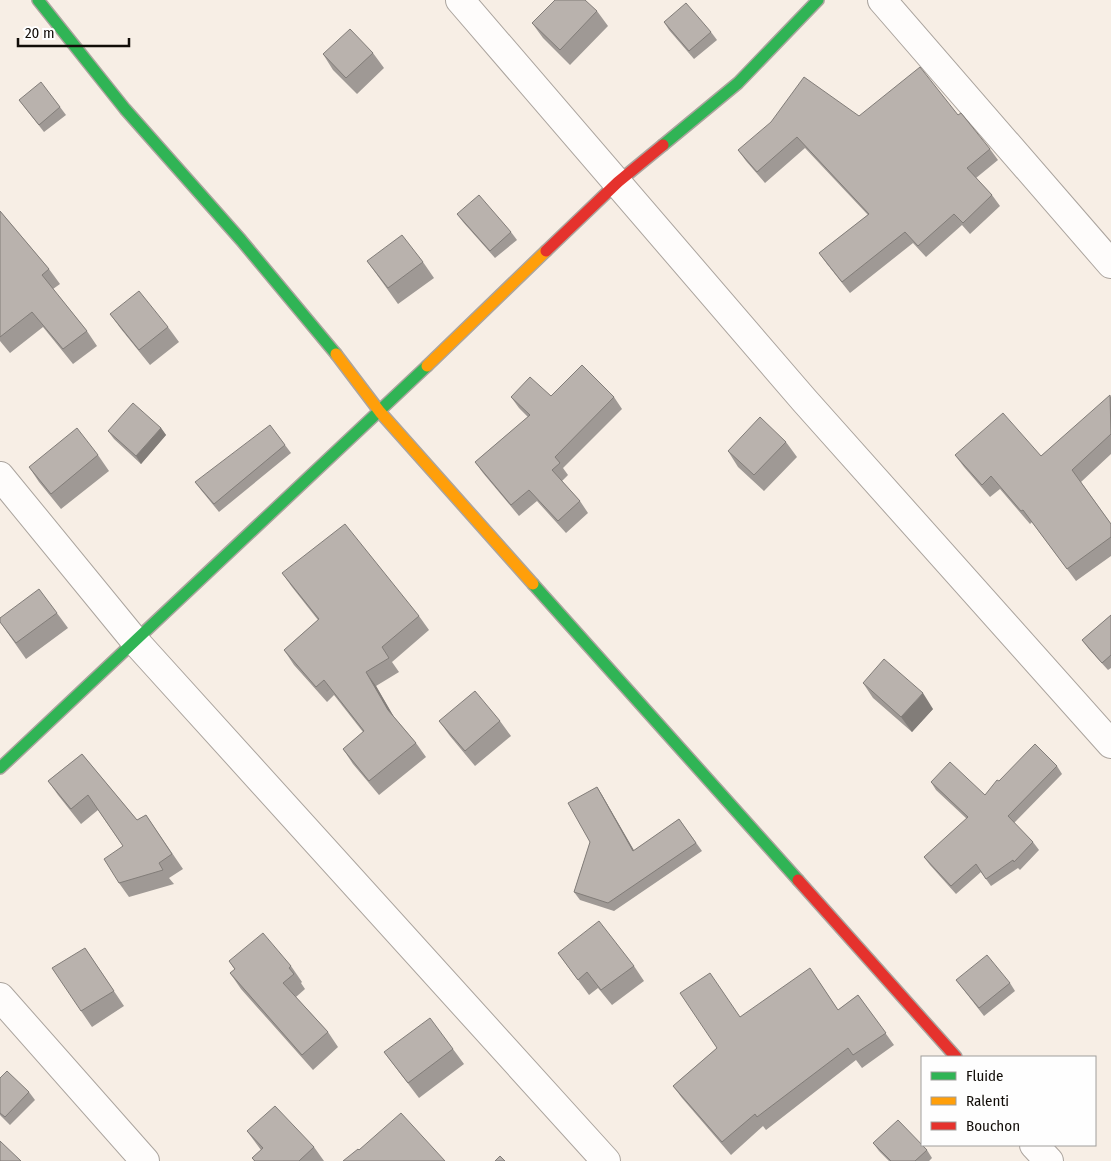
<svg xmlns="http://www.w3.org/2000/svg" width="1111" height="1161" font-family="'Fira Sans Condensed',sans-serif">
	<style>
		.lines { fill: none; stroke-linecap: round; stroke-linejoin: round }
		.street-casing { stroke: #aba49e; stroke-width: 30 }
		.fast-casing { stroke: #aba49e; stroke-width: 14 }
		.slow-casing { stroke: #aba49e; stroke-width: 14 }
		.jam-casing { stroke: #aba49e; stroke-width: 14 }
		.street { stroke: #fefcfb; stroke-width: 28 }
		.fast { stroke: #30b455; stroke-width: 11 }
		.slow { stroke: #ff9f0a; stroke-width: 11 }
		.jam { stroke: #e5322d; stroke-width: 11 }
		.wall { fill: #9f9995 }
		.shaded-wall { fill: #827d79 }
		.building { fill: #b9b2ad; stroke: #827d79 }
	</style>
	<rect width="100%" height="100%" fill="#f7eee5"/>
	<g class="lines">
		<g class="street-casing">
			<path id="street" d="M460,0l344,400 307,344
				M882,0l229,264
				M0,476l135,165 471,520
				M0,997l145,164
				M1034,1145l15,16"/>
		</g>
		<g class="fast-casing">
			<path id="fast" d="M38,0l87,109 116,131 95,114
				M663,145l75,-62 80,-83
				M533,584l265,296
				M0,768l427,-402"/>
		</g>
		<g class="slow-casing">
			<path id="slow" d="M336,354l44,58 153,172
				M427,366l119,-115"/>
		</g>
		<g class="jam-casing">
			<path id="jam" d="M546,251l72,-69 45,-37
				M798,880l158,177"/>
		</g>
		<use href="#street" class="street"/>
		<use href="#fast" class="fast"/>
		<use href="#slow" class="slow"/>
		<use href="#jam" class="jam"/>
	</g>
	<path class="wall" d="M597,11l11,15 -38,39 -27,-27 -11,-15z
		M664,22l47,10 6,8 -23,19 -25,-29z
		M373,53l11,15 -27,26 -24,-24 -10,-16z
		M19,100l41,7 6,8 -22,17z
		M958,115l32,34 8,11 -22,18 16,17 8,11 -30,28 -8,-9 -36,32 -13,-14 -63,50 -23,-29 -8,-11 49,-38 -63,-67 -40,35 -19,-22 -8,-11 121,-34z
		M0,211l49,58 11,15 -7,5 34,42 10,15 -24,18 -30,-37 -33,26 -10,-12z
		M457,214l54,18 6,8 -22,18 -32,-36z
		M367,261l56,1 11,16 -36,26z
		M110,314l58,13 11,15 -29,23 -29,-36z
		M551,396l63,1 8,12 -59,59 5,7 -6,6 18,20 8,12 -22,20 -29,-32 -18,15 -36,-43 -8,-11 53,-45 -9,-9 -8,-11z
		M1111,396v58l-30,28 30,42v32l-35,25 -44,-59 -2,2 -30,-35 -10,8 -26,-30 -9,-12 86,1z
		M161,428l5,7 -25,29 -27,-25 -6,-8z
		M786,442l11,15 -33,34 -26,-24 -10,-16z
		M285,445l6,8 -72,59 -18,-22 -6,-8z
		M98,455l11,16 -48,38 -22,-27 -10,-15z
		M282,573l137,43 10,14 -37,32 7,10 -23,14 18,31 22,26 10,14 -47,38 -26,-31 -10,-15 20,-17 -29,-37 -7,7 -33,-37 -10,-15 34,-30 -26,-33z
		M57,613l11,15 -42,31 -26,-37z
		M1111,615v53l-3,2 -20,-22 -6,-8z
		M863,683l70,26 -21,23 -39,-34z
		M439,721h61l11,15 -36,30 -25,-30z
		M82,754l55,66 9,-5 37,54 -14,9 5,6 -45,13 -10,-14 4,-37 -25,-36 -17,14 -23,-29 -10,-14z
		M1057,766l5,8 -48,49 19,19 6,8 -19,20 -2,-2 -27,18 -10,-14 -25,22 -26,-29 -6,-8 43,-38 -31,-29 -5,-8 54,13 14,-14z
		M597,787l5,8 32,56 45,-32 23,32 -88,60 -34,-11 -6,-8 16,-50z
		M85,948l39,58 -32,21 -11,-16z
		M558,953l76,13 10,15 -32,24 -14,-17 -9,7z
		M229,961l62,5 11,16 -1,1 4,6 -9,8 32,35 10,15 -25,23 -72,-81 -11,-16 5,-3z
		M818,980l20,30 20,-15 36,50 -32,23 -6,-8 -90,70 -3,-4 -32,29 -49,-57 -9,-12 44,-38 23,-31z
		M956,980l54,3 5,8 -31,25z
		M453,1049l11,15 -45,34 -35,-46z
		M0,1078l29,14 6,8 -25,25 -10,-10z
		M247,1131l67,16 10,14h-70l-2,-3 9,-8z
		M873,1143l54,7 5,8 -3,3h-40l-10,-10z"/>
	<path class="shaded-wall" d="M161,428l5,7 -25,29 -5,-8z
		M366,672l10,14 22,38 -10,-14z
		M923,693l10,16 -21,23 -11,-15z
		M597,787l5,8 37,64 -6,-8z"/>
	<path class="building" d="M555,0h30l12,11 -37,39 -28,-27z
		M686,3l25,29 -22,19 -25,-29z
		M350,29l23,24 -27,25 -23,-24z
		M920,67l38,48 3,-2 29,36 -23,19 25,27 -29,28 -9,-9 -36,32 -13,-14 -63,50 -23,-29 50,-39 -72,-77 -40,35 -19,-22 33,-28 33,-45 55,39z
		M41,82l19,25 -21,18 -20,-25z
		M479,195l32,37 -21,19 -33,-37z
		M0,211l49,58 -7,6 45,56 -24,18 -31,-37 -32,25z
		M402,235l21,27 -35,26 -21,-27z
		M139,291l29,36 -29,23 -29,-36z
		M582,365l32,32 -59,60 5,6 -8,7 28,31 -22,20 -29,-31 -18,15 -36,-43 55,-47 -19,-18 19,-20 21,19z
		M1110,395l1,39 -39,36 39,54v13l-44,32 -44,-59 -2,1 -30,-35 -9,9 -27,-30 48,-42 38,43z
		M133,403l28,25 -25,28 -28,-25z
		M760,417l26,25 -32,33 -26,-24z
		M270,425l15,20 -71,59 -19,-22z
		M77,428l21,27 -47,39 -22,-27z
		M345,524l74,92 -37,31 7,11 -23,14 22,38 28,33 -47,38 -26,-32 21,-18 -40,-51 -8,7 -32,-37 35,-31 -37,-46z
		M39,589l18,24 -41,30 -16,-21v-4z
		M1111,615v40l-9,8 -20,-23z
		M884,659l39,34 -22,24 -38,-34z
		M475,691l25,30 -35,30 -26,-30z
		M1035,744l22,22 -49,50 25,26 -19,20 -1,-2 -27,19 -10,-15 -25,22 -27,-29 44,-40 -37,-35 19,-20 35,33 12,-15 2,1z
		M82,754l55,66 9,-5 26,39 -13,9 4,7 -44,13 -15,-24 19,-13 -35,-51 -17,14 -23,-28z
		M597,787l36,64 46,-32 17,24 -88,60 -34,-11 16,-50 -22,-39z
		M599,921l35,45 -33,24 -14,-18 -9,8 -20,-27z
		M263,933l28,33 -2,2 5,6 -11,9 45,49 -26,23 -72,-82 5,-4 -6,-8z
		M85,948l29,43 -33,20 -29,-43z
		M987,955l23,28 -31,25 -23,-28z
		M810,968l28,42 20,-15 28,38 -33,22 -5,-7 -91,69 -2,-3 -33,28 -49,-56 44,-38 -37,-55 30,-20 30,44z
		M430,1018l23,31 -45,34 -24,-31z
		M7,1071l22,21 -24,25 -5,-4v-35z
		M275,1106l39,41 -15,14h-44l-3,-3 11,-10 -16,-17z
		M401,1113l44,48h-102l15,-12 1,1z
		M898,1120l29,30 -12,11h-24l-18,-18z
		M0,1141l21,20h-21z
		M500,1156l5,5h-10z"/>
	<rect x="921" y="1056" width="175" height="90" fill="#fefefe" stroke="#a09e9c"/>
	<rect x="931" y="1072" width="25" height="8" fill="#30b455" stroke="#a09e9c"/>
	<text x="966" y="1081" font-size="15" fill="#120d08">Fluide</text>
	<rect x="931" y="1097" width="25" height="8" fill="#ff9f0a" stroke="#a09e9c"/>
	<text x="966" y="1106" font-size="15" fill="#120d08">Ralenti</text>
	<rect x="931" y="1122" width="25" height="8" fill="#e5322d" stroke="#a09e9c"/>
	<text x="966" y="1131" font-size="15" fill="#120d08">Bouchon</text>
	<path d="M18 38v8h111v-8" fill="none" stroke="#120d08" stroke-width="2.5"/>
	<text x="25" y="38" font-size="15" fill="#120d08" stroke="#fefefe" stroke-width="4" paint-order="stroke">20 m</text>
</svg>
